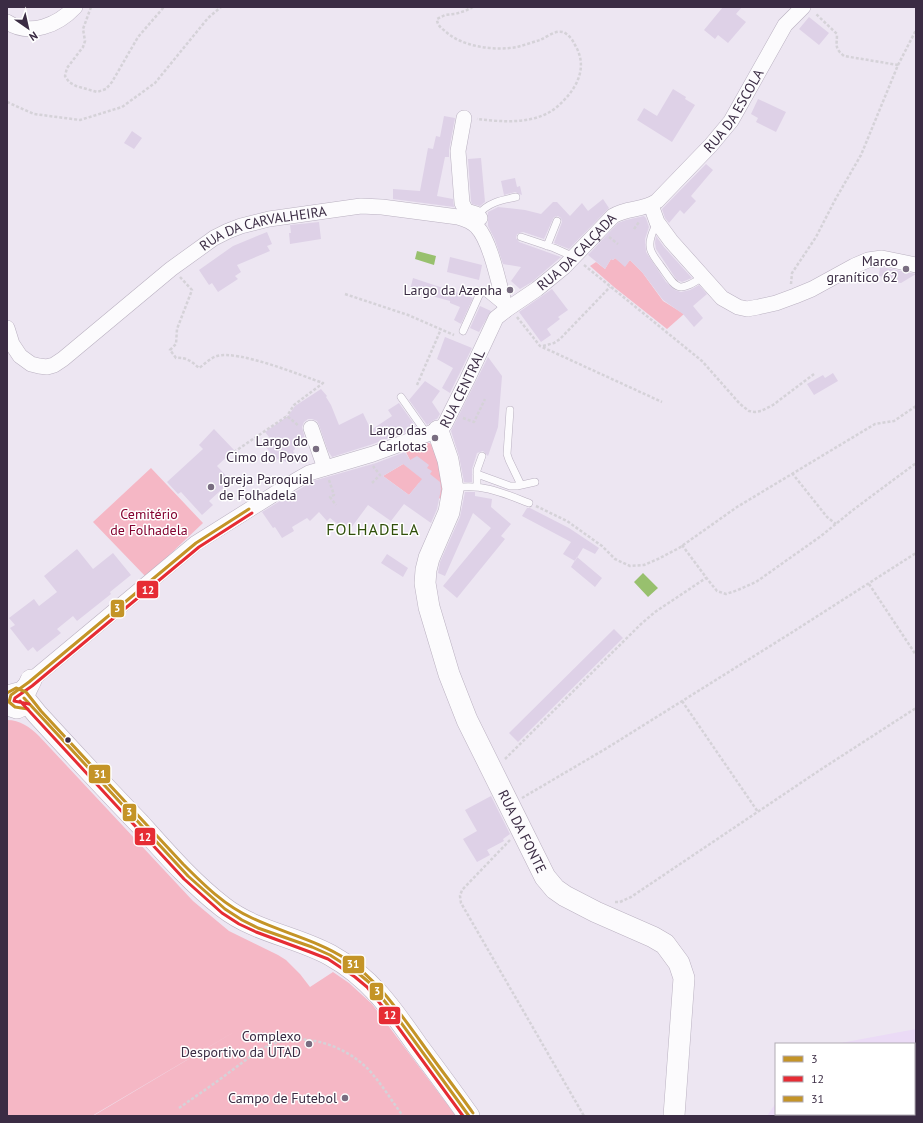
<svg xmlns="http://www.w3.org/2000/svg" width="923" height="1123" font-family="'PT Sans',sans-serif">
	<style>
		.built { fill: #ebdbf6 }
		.green { fill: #f5b7c5 }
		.water { fill: #98c06e }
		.building { fill: #ded1e7; fill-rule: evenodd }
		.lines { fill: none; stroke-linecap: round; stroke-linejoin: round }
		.lane-casing { stroke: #bab1c1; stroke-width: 8 }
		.street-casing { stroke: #bab1c1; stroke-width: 16 }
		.secondary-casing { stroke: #bab1c1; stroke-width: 22 }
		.path { stroke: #d5d2d8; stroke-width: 2.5; stroke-dasharray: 3 2; stroke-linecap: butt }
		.lane { stroke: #fcfbfd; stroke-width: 7 }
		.street { stroke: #fcfbfd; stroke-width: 15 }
		.secondary { stroke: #fcfbfd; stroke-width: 21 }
		.bus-1-casing { stroke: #fff; stroke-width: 6 }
		.bus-2-casing { stroke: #fff; stroke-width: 6 }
		.bus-3-casing { stroke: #fff; stroke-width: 6 }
		.bus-1 { stroke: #c49427; stroke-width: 3 }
		.bus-2 { stroke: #e62c34; stroke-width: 3 }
		.bus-3 { stroke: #c49427; stroke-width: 3 }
		.poi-dot { fill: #796d81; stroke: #fff; stroke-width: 1.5 }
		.bus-dot { fill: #3b2c44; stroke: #fff; stroke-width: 1.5 }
		.labels { text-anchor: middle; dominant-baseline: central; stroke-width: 3; stroke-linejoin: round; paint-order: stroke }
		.street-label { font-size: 14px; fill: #3b2c44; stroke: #fff }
		.poi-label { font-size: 14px; fill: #3b2c44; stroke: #fff; text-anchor: end }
		.park-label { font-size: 14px; fill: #840330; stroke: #fff }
		.quarter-label { font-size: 16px; letter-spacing: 1px; fill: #304f0a; stroke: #fff }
		.line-badge { stroke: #fff; stroke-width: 1.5 }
		.badge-label { font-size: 11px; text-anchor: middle; font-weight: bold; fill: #fff }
	</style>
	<rect width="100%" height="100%" fill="#ede6f2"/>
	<path class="built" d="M916,1029v87h-149l9,-13v11h138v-70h-79z"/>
	<path class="green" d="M615,258l10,8 5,-6 12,12 21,29 21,13 -17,15 -53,-42 -24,-21 6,-4 9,7 6,-10 2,1z
		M425,442l7,2 8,6 3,51 -24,-18 -10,12 -26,-19 27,-16 -7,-14z
		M151,468l52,55 -57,54 -53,-55z
		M7,720c13,0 23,7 32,16l154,165 36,30 49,24 8,5 14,14 10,13 23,-15 16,11 23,21 84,112h-363l146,-87 -147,87h-85z"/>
	<path class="water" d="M417,251l19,5 -2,9 -19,-6z
		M643,573l15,15 -10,9 -14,-15z"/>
	<path class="building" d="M723,7h19l-6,7 10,8 -18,21 -10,-8 -3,4 -11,-9z
		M809,17l20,16 -10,12 -20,-16z
		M673,89l13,8 -1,2 10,6 -23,37 -35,-22 7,-12 13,8z
		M758,99l28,13 -10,20 -20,-10 2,-4 -7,-4z
		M444,116l11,2 -6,32v7h-4l-8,39 16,3 1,8 -61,-8v-10l27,2 8,-43 5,1 3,-13 4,1z
		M132,131l10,7 -8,11 -10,-6z
		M481,158l4,44 -5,4 -8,-2 -1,-3 -3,-42z
		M706,164l7,6 -22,26 5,5 -12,13 -4,-4 -11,13 -4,-5 -3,-9z
		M515,178l2,9 3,-1 2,9 -7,-3 -11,3 -3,-14z
		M603,199l6,9 -40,41 -15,-6 8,-21 -1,-4 -3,-2 -4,1 -1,2 -9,20 -21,-7 -6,2 -1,4 3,4 42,15 -29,25 -12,7 -9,-8 10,-14 -18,-3 -8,-24 -7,-14v-14l10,-5 27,3 16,4 12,-12h4l13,14 12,-13 6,8z
		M644,216l2,2 3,9 -4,12 1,13 20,30 9,8 6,2 9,-2 9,-5 8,9 -14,12 10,12 -9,9 -11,-13 -20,-14 -21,-28 -12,-12 -5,7 -10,-9 -2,2 -2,-1 -6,10 -17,-14 30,-32 8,-3z
		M319,222l2,17 -31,5 -1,-11h2l-1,-8z
		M267,232l5,12 -5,2 3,5 -33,14 4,7 -6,4 3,3 -20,13 -6,-9 -3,2 -10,-15 34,-24z
		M656,236l8,11 28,31 -10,4 -5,-2 -3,-4 -18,-27 -1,-6z
		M450,257l32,8 -3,15 -32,-8z
		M880,267h2l34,7 -15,9 -16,-2v-4l-6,-1z
		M413,278l60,20 -12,26 -7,-4 6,-13 -10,-4v-2l-40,-11z
		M552,289l16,21 -10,7 2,2 -13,10 4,6 -10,7 -22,-30z
		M480,306l11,5 -12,21 -9,-4z
		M445,337l27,11 -22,45 -8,-5 11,-20 -16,-9z
		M488,357l14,19 -4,51 -10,29 -5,-5 -6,2 -5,16v13h-8l-5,-26 -8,-25z
		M833,373l5,8 -24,14 -7,-11 16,-9 2,3z
		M425,381l15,10 -8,11 8,12 -3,5 -3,1 -7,5 -18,-25z
		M321,389l6,7 -1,1 5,8 8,20 24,-12 8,17 21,-14 -4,-6 11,-7 18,25 -47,17 -38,12 -4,-6 -9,-26 -2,-4 -5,-2h-4l-4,3 -2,5 3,12 -11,8 1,2 -2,2 3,4 -11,7 -1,-2 -3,3 -3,-4 -2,1 -10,-13 7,-5 -8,-10 23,-16 7,-10z
		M214,429l20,21 -17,16 14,15 -22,20 4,4 -11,10 -21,-23 -3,2 -11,-12 36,-33 -4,-4z
		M405,452l5,8 7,-4 12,9 -2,3 5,3 -2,3 10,8 1,7 -4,20 -6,14 -27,-19 -13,17 -23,-16 -20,27 -18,-14 -3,3 -8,-9 -9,9 -3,-3 -15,9 2,4 -12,7 -7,-11 -2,1 -11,-16 51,-31 63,-18zM403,464l19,15 -13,16 -26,-19z
		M465,492h10v4l17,3 -1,8 20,17 -10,12 4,3 -48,59 -14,-12 48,-58 -18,-15 -28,63 -7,-3 2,-11 20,-45z
		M527,508h3l39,20 30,20 -4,6 -12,-6 -8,13 -12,-7 8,-12 -49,-26z
		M77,549l16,20 20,-16 18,22 -21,17 1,2 -34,27 -4,-5 -16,13 4,4 -24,19 -4,-5 -5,4 -18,-23 5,-3 -6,-7 25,-19 5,7 18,-14 -13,-16z
		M387,554l21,14 -5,9 -22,-14z
		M577,557l25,21 -7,9 -24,-20z
		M614,629l9,9 -105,104 -9,-9z
		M491,796l19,38 -7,5 1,2 -17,9 3,5 -13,7 -14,-23 14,-8 -12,-21z"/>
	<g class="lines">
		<g class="lane-casing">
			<path id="lane" d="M478,215c9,-12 23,-15 38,-18
				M657,222c-3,8 -8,15 -7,24 0,7 6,13 10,19 17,23 16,30 44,11
				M521,237l33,11 20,9
				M547,246l10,-25
				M463,331l18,-40 5,2 17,14
				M401,397l26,37
				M510,410l-3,44 2,6 12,25
				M477,474l33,12h7l18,-4
				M477,486v-16l5,-14
				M455,488c27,-5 50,6 74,15"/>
		</g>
		<g class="street-casing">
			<g id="street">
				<path d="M7,22c23,15 51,3 68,-15"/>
				<path d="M464,118l-6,33 4,52 4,8 10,3 4,4"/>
				<path d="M651,205l6,17 14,19 51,57 16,9 9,2 11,-2 18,-4 19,-7 17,-7 42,-23 14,-6 14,-2 34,7"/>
				<path id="s1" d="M7,328l5,16 8,12 11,8 8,2 8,1 7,-2 9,-6 108,-90 43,-31 14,-7 13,-5 28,-7 92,-13 21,1 76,10c7,2 14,4 19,10 14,14 23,62 29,83"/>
				<path d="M311,428l14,40"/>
				<path id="s2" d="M23,687l173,-144 99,-62 14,-8 64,-19 68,-25 4,-5 22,-44 29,-62 10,-8 31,-21 27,-22 49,-51c14,-9 30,-5 44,-15l54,-56 20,-24 54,-96 18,-18"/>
			</g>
		</g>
		<g class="secondary-casing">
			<g id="secondary">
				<path id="s3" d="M438,431l10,29 5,29 -4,23 -20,46 -3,12 -1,13 4,24 20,67 18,46 78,157 10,12 10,7 31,16 57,25 12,7 14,19 5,15 -10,138"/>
				<path d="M31,680c-2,5 -5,9 -6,14 -1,4 -1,7 -2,11l-6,3 -6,-2 -2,-4 2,-7 7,-2 6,5 13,16c34,37 68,74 103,110 26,29 52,59 83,83 32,25 72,29 107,48 40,22 62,54 87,90 18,24 35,47 52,71"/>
			</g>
		</g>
		<path class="path" d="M91,7l-8,22 2,12 -2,6 -16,21 -2,8 4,6 7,4 21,6 9,-3 6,-7 26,-45 26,-30
			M473,7l-8,4 -10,3 -10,1 -8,4c0,6 4,9 8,12 17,16 49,20 72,16 8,-2 16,-5 23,-7 7,-3 15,-10 23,-8 5,2 10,8 12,13 14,23 1,45 -17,61 -21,19 -55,16 -81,13
			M898,65l18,-35
			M7,102l27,12 46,6 42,-13 33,-24 53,-65 13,-11
			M634,229l5,-7
			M609,237l9,7
			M584,265l118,96 38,43 9,7 6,1 6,-1 12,-6 41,-31
			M180,277l12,13 -15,39 -1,15 -6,6 6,8c11,-1 16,4 23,10 6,-4 11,-10 18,-12 22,-6 83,19 106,27l-29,22 -7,11
			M791,284l1,-11 24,-36 19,-37 26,-45 37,-90 -54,-9c-10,-8 -7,-11 -7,-22l-22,-21
			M345,294l63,21 46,20
			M517,317l23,29 122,56
			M543,346l11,-3 6,-4 50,-52
			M417,385l24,-56
			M463,418l11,4 11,-23
			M234,452l53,-36 12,10
			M792,473l35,44 9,7
			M329,480l5,15 -4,2 6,8
			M372,483l8,-8 -7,-9
			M536,506l31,15 35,25 13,13 15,7 14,-1 14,-6 21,-11 58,-41 138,-83 19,-3 22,-15
			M682,545l26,35 9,11 9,3 12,-4 18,-8 65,-46 32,-26 63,-47
			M869,584l47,71
			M682,701l76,111
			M505,759l136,-135 14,-12 51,-34
			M522,798l85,-50 184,-115 125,-80
			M510,840l-48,50 -2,6 1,7 123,213
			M615,902h5l11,-5 189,-127 96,-62
			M179,1108c17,-12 35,-24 52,-37 13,-9 24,-20 39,-26 32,-13 70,-2 96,22 14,14 25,33 37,49"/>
		<use href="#lane" class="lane"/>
		<use href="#street" class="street"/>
		<use href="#secondary" class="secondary"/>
		<g class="bus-1-casing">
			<path id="bus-1" d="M24,698l164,178 37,33 17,11 16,8 54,19 18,8 28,18 13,11 23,29 75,103
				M28,709l-13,-2 -6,-5 2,-7 18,-13 167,-139 53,-34"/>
		</g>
		<g class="bus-2-casing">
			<path id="bus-2" d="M20,701l164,178 38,34 17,11 17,8 54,20 18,7 27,18 12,10 23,29 73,100
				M29,704l-15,-3 1,-3 17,-12 167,-139 53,-34"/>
		</g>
		<g class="bus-3-casing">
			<path id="bus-3" d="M7,693l9,-5 10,4 15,19 142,153c21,21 42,42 69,54 31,15 65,22 94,41 32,21 53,53 75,83 17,24 35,47 52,71"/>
		</g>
		<use href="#bus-1" class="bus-1"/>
		<use href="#bus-2" class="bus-2"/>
		<use href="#bus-3" class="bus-3"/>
	</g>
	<g class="poi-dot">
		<circle cx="906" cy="269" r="4"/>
		<circle cx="510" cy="290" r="4"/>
		<circle cx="435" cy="438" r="4"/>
		<circle cx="316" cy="449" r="4"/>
		<circle cx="211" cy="487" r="4"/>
		<circle cx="309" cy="1044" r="4"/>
		<circle cx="345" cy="1098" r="4"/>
	</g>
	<circle class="bus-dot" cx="68" cy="740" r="3.5"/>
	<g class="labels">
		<g class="street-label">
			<text stroke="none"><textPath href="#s2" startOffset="943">RUA DA ESCOLA</textPath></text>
			<text stroke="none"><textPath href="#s1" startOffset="323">RUA DA CARVALHEIRA</textPath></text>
			<text stroke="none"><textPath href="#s2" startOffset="726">RUA DA CALÇADA</textPath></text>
			<text stroke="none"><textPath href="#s2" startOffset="543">RUA CENTRAL</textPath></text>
			<text stroke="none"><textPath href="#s3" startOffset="427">RUA DA FONTE</textPath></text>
		</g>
		<g class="poi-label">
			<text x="898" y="261">Marco<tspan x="898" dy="16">granítico 62</tspan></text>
			<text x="502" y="290">Largo da Azenha</text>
			<text x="427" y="430">Largo das<tspan x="427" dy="16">Carlotas</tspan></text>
			<text x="308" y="441">Largo do<tspan x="308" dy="16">Cimo do Povo</tspan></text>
			<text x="219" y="479" text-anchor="start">Igreja Paroquial<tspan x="219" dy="16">de Folhadela</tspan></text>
			<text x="301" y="1036">Complexo<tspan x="301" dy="16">Desportivo da UTAD</tspan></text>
			<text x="337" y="1098">Campo de Futebol</text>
		</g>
		<g class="park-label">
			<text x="149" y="514">Cemitério<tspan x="149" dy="16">de Folhadela</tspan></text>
		</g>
		<g class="quarter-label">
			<text x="373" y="529">FOLHADELA</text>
		</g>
	</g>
	<g class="line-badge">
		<rect x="136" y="580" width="23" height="19" rx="4" fill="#e62c34"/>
		<rect x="110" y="599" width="15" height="19" rx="4" fill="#c49427"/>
		<rect x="88" y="764" width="23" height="20" rx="4" fill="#c49427"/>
		<rect x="122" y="803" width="15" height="19" rx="4" fill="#c49427"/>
		<rect x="134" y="827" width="22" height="19" rx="4" fill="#e62c34"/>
		<rect x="342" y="955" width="23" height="19" rx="4" fill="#c49427"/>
		<rect x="369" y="982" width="15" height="19" rx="4" fill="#c49427"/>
		<rect x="378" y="1006" width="23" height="19" rx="4" fill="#e62c34"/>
	</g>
	<g class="badge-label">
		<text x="148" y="594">12</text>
		<text x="117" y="612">3</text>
		<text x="100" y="778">31</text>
		<text x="129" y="816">3</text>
		<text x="145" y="841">12</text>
		<text x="353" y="968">31</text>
		<text x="377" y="995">3</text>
		<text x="390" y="1019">12</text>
	</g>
	<rect width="923" height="1123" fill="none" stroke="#3b2c44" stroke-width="16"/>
	<rect x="775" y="1043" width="140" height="72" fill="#ffffff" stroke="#b1abb4"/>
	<rect x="783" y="1056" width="20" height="6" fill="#c49427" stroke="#b1abb4"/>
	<text x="811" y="1063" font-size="12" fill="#3b2c44">3</text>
	<rect x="783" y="1076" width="20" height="6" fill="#e62c34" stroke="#b1abb4"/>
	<text x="811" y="1083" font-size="12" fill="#3b2c44">12</text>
	<rect x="783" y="1096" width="20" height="6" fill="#c49427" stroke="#b1abb4"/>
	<text x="811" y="1103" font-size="12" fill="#3b2c44">31</text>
	<g transform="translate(28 28) rotate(146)" stroke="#ffffff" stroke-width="3" paint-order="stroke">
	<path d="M0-3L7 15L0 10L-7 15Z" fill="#3b2c44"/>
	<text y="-6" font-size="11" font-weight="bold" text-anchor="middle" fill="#3b2c44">N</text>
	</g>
</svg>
